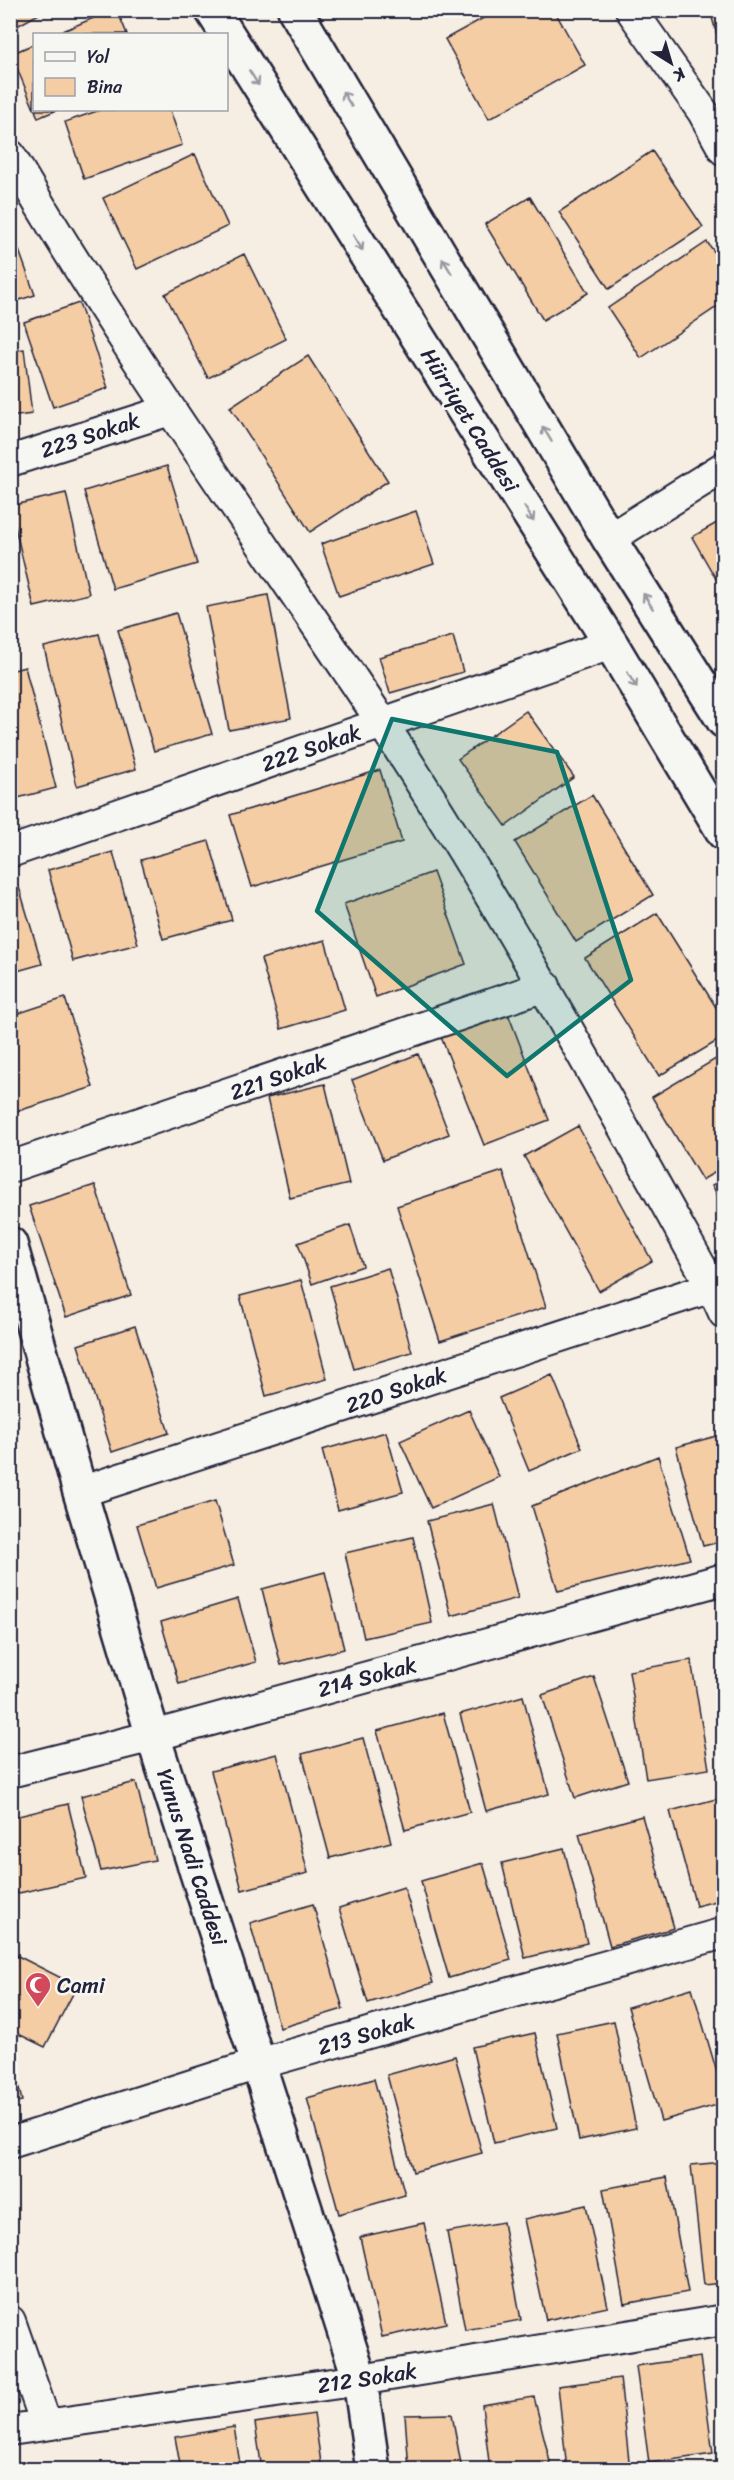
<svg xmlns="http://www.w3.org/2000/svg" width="734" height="2480" font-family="Sriracha,sans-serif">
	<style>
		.building { fill: #f5cda4; stroke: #22223b; stroke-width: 1.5 }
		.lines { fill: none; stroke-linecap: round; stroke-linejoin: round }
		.street-casing { stroke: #22223b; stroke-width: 34 }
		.secondary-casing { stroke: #22223b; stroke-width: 38 }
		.highway-casing { stroke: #22223b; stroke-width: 38 }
		.street { stroke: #f6f6f2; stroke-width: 30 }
		.secondary { stroke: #f6f6f2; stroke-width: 33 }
		.highway { stroke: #f6f6f2; stroke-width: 33 }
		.oneway { stroke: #9797a0 }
		.marked { fill: #0f766e; fill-opacity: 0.2; stroke: #0f766e; stroke-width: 4.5; stroke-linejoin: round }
		.labels { text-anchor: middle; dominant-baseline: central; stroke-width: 5; stroke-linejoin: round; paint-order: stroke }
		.street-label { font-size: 22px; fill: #22223b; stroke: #f6f6f2 }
		.poi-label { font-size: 22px; fill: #22223b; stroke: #f6f6f2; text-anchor: start }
	</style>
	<rect width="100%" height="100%" fill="#f6eee2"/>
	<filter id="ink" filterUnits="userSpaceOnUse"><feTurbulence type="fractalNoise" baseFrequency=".0167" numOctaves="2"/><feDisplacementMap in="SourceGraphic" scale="12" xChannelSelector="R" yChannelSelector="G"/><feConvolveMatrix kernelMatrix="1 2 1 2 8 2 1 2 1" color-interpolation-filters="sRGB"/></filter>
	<g filter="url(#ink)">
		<path class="building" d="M10,10h36l-36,20z
			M112,10h5l10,24h-71z
			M435,10h18l-13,8z
			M498,10h56l31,55 -96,54 -44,-80z
			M724,10v49l-14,-48z
			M34,44v65l-23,-55z
			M35,110h22l-19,8z
			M100,110h70l12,35 -98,34 -19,-57z
			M652,151l51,76 -94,62 -50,-77z
			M195,154l33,72 -91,43 -34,-71z
			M530,197l58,96 -45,27 -58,-96z
			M10,225l25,70 -25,8z
			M707,242l17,23v37l-83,56 -33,-50z
			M244,254l42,85 -78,39 -43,-84z
			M79,303l29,85 -55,19 -29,-85z
			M24,349l8,65 -22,3v-66z
			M308,356l80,125 -78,51 -80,-125z
			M167,466l30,98 -84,25 -29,-98z
			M66,493l23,101 -55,13 -24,-101z
			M416,511l18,53 -95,32 -18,-52z
			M722,520l2,3v70l-32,-56z
			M268,595l23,123 -62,12 -23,-123z
			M176,613l36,121 -58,17 -36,-121z
			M99,634l37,135 -59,17 -33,-139z
			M453,636l10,36 -73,21 -11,-36z
			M25,667l31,121 -46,12v-129z
			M526,711l48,66 -68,49 -48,-67z
			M380,770l22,72 -150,45 -22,-72z
			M592,795l61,100 -77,47 -61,-100z
			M209,841l23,79 -69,19 -22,-79z
			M113,852l25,92 -65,17 -25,-91z
			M433,872l33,92 -90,33 -32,-93z
			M19,887l23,77 -32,9v-83z
			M657,913l67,107v17l-65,39 -74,-118z
			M325,940l20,70 -64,19 -20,-70z
			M65,998l28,89 -78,25 -5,-15v-81z
			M507,1011l42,109 -65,25 -43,-108z
			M418,1054l31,80 -66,26 -31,-80z
			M724,1054v113l-22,13 -50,-83z
			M325,1084l24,100 -59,14 -23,-100z
			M578,1126l74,135 -53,30 -75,-135z
			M503,1171l43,136 -106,34 -43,-135z
			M724,1180v28l-12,-23z
			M95,1185l36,110 -65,22 -37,-111z
			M350,1225l13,41 -51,18 -14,-41z
			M388,1268l24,84 -58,17 -24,-83z
			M301,1280l26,99 -61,17 -26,-100z
			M135,1326l34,107 -57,19 -34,-107z
			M552,1375l30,73 -53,23 -30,-73z
			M469,1410l30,67 -68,31 -31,-67z
			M386,1432l17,60 -65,18 -16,-60z
			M724,1434v107l-21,5 -27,-99z
			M658,1456l32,103 -132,32 -26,-85z
			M215,1501l19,64 -78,23 -19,-63z
			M494,1504l24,94 -67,18 -24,-95z
			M413,1537l19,86 -68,15 -19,-85z
			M325,1572l19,77 -63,16 -19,-76z
			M238,1599l18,63 -77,22 -18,-62z
			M691,1660l18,109 -63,10 -17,-108z
			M594,1677l34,104 -53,17 -33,-103z
			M523,1696l26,98 -63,17 -26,-97z
			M443,1713l27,99 -65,18 -28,-99z
			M363,1738l28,104 -61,16 -28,-104z
			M277,1754l31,119 -66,17 -31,-119z
			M136,1782l19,78 -54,11 -20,-75z
			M724,1797v102l-28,7 -26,-95z
			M68,1804l18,74 -76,17v-77z
			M642,1816l32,112 -64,18 -31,-112z
			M564,1848l23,95 -62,15 -23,-95z
			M483,1863l28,97 -62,18 -28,-97z
			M404,1887l29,96 -65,20 -29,-95z
			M313,1904l30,105 -63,19 -30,-105z
			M10,1952l67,34 -32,61 -35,-17z
			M724,1979v34l-7,-33z
			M692,1988l32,108v7l-63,18 -33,-114z
			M614,2021l22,107 -57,12 -22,-107z
			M535,2033l22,95 -63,15 -22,-96z
			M10,2050l12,51 -12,3z
			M455,2056l27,97 -69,19 -26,-97z
			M374,2079l31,116 -66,19 -32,-116z
			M724,2162v121l-20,2 -13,-120z
			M667,2177l21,115 -64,12 -21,-115z
			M586,2205l22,102 -62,13 -22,-101z
			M503,2222l18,98 -56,10 -18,-98z
			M424,2223l22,100 -64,14 -22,-100z
			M700,2357l13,97 -64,9 -13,-97z
			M620,2378l10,92h-63l-9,-84z
			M534,2397l18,73h-62l-8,-65z
			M314,2414l8,56h-60l-7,-47z
			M452,2414l10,56h-53l-4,-55z
			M234,2427l7,43h-60l-6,-33z"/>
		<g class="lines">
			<g class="street-casing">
				<path id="street" d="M631,10l72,102 21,38
					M10,155c114,195 246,378 371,566 120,183 225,375 331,566l12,26
					M10,461l160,-51
					M609,539l115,-72
					M10,852l601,-208
					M10,1167l535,-181
					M80,1492l632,-205
					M10,1772l143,-36 571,-157
					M10,2143l248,-79 466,-131
					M10,2321l36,103
					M10,2430l350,-50 364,-60"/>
			</g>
			<g class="secondary-casing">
				<path id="secondary" d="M10,1244l70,248 73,244 207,644 13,90"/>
			</g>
			<g class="highway-casing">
				<path id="highway" d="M212,10l399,634 113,189
					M295,10l314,529 115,182"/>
			</g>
			<use href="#street" class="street"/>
			<use href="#secondary" class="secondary"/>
			<use href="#highway" class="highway"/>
		</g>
		<defs><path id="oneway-shaft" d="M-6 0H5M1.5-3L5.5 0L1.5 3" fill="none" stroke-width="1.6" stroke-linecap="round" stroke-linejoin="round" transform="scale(1.5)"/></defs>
		<g class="oneway">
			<use href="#oneway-shaft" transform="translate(254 78) rotate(58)"/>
			<use href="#oneway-shaft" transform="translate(347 99) rotate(-121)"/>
			<use href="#oneway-shaft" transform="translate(358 243) rotate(58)"/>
			<use href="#oneway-shaft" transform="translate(447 266) rotate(-121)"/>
			<use href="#oneway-shaft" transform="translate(547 434) rotate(-121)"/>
			<use href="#oneway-shaft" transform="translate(529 514) rotate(58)"/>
			<use href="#oneway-shaft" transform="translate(648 601) rotate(-122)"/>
			<use href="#oneway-shaft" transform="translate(632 680) rotate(59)"/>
		</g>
	</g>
	<path class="marked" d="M392,719l165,33 74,228 -124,96 -190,-165z"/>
	<defs>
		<g id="mosque-pin" transform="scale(1.35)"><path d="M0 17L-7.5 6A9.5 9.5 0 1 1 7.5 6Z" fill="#d1495b" stroke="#f6f6f2"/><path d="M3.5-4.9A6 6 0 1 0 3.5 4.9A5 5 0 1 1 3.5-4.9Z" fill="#fff"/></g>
	</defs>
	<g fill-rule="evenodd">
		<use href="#mosque-pin" x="38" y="1985"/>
	</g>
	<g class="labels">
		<g class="street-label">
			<text transform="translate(470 420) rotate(58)">Hürriyet Caddesi</text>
			<text transform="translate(90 435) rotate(-18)">223 Sokak</text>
			<text transform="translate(311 748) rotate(-19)">222 Sokak</text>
			<text transform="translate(278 1077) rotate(-19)">221 Sokak</text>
			<text transform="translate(396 1390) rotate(-18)">220 Sokak</text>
			<text transform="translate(367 1677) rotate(-15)">214 Sokak</text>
			<text transform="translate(192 1857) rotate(72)">Yunus Nadi Caddesi</text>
			<text transform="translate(366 2034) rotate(-16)">213 Sokak</text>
			<text transform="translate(367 2378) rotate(-9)">212 Sokak</text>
		</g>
		<g class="poi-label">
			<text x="57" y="1985">Cami</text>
		</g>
	</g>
	<rect width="734" height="2480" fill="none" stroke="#f6f6f2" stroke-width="36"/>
	<rect x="18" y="18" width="698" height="2444" fill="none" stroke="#22223b" stroke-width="2" filter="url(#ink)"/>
	<rect x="33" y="33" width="195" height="78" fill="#f6f6f2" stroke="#a1a1a9" stroke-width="1.5"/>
	<rect x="45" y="52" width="30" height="9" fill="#f6f6f2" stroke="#a1a1a9" stroke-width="1.5"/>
	<text x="87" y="63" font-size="18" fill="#22223b">Yol</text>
	<rect x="45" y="78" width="30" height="18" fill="#f5cda4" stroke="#a1a1a9" stroke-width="1.5"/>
	<text x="87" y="93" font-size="18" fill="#22223b">Bina</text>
	<g transform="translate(671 63) rotate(143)" stroke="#f6f6f2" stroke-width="4.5" paint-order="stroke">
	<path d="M0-4.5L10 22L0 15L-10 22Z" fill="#22223b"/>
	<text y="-9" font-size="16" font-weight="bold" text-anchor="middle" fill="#22223b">K</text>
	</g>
</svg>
